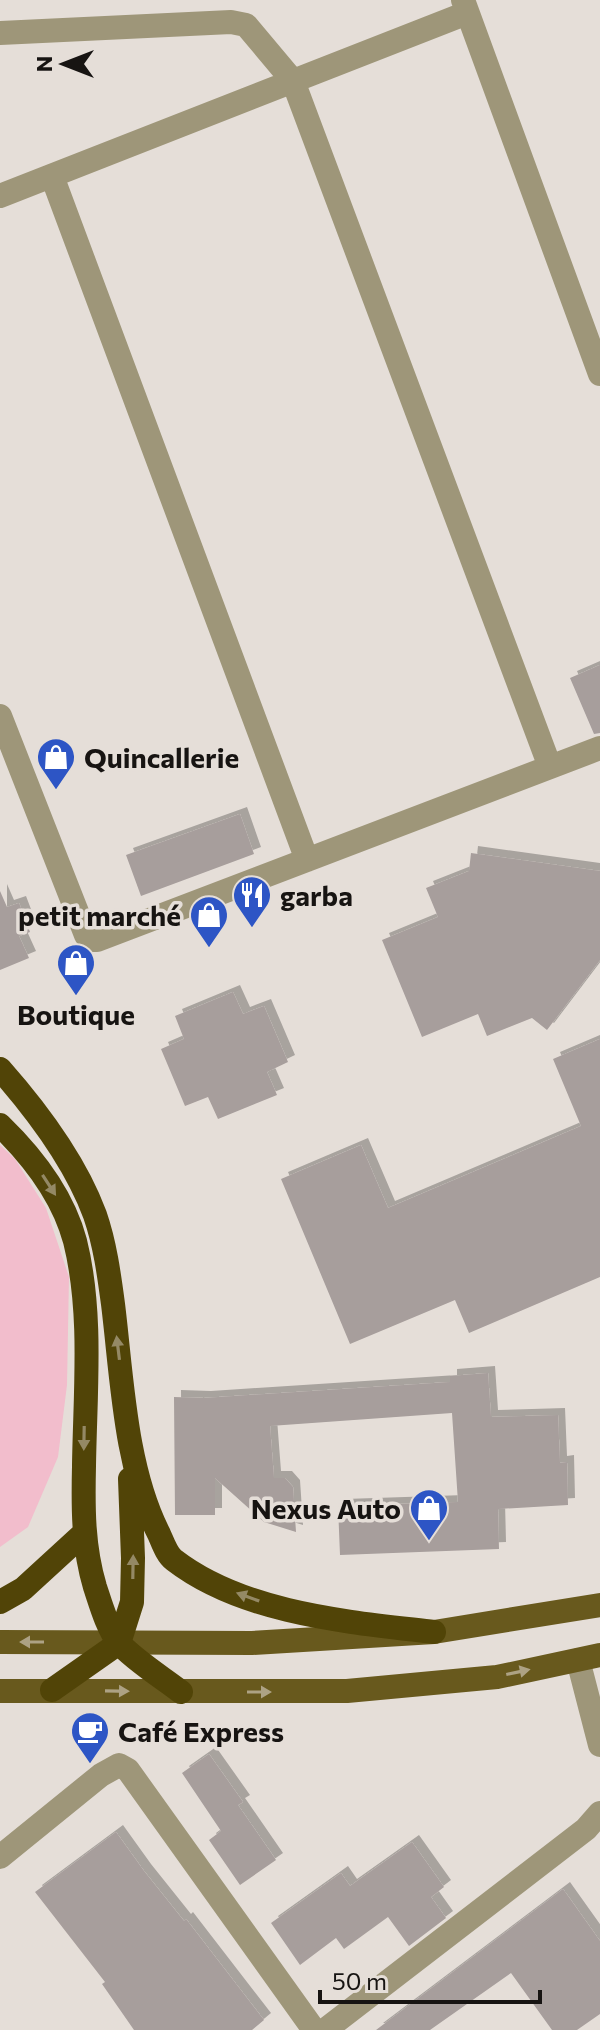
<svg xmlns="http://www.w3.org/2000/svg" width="600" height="2030" font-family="Commissioner,sans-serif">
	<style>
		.green { fill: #f2bdcc }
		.building { fill: #a79e9c; filter: url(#shadow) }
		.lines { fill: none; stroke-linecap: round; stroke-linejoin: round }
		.minor { stroke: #9e9679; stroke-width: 24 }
		.major { stroke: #68591d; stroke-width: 24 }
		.highway { stroke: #514407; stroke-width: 24 }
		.oneway { fill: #948965 }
		.oneway2 { fill: #ada284 }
		.labels { text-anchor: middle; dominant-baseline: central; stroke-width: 7; stroke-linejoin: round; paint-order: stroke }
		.poi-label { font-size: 28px; font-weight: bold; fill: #171412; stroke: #e5ded8; text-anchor: start }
	</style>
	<defs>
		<filter id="shadow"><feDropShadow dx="7" dy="-7" stdDeviation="0" flood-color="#0004"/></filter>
	</defs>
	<rect width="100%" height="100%" fill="#e5ded8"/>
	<path class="green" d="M0,1145l15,14 31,49 23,69 -2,108 -9,72 -30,70 -28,20z"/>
	<path class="building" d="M600,665v68l-6,1 -24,-56z
		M240,814l14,40 -113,42 -15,-41z
		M471,853l129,18v89l-53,70 -15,-12 -45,18 -9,-22 -56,23 -40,-97 56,-23 -12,-29 43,-17z
		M0,891l7,16 12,-4 11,29 -11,4 10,22 -29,12z
		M233,992l10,22 21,-8 24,56 -21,10 10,23 -59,24 -10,-22 -23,9 -24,-57 23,-10 -9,-23z
		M600,1039v238l-131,56 -14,-33 -105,44 -69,-165 80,-34 27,63 193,-82 -28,-67z
		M488,1373l3,44 67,-2 2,48 7,-1 1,43 -70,4 1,40 -159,6 -2,-49 120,-4 -6,-89 -182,13 4,52h11l8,9 3,45 -32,-10 -49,-44v37h-40l-1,-118 30,1 246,-16v-6z
		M209,1754l34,48 -5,3 38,55 -36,25 -31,-45 12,-9 -39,-58z
		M116,1832l28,39 40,50 2,-2 78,101 -12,10h-118l-32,-46 3,-2 -70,-90z
		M412,1842l32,45 -13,10 15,21 -37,28 -21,-29 -44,32 -8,-11 -36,27 -29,-42 70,-50 9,13z
		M563,1889l37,52v73l-23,16h-25l-41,-57 -81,57h-54z"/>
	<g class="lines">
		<path class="minor" d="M463,0l137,374
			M0,33l231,-11 15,3 47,56 257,686
			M52,176l255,684
			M0,196l467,-183
			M0,716l86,219 5,5h6l503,-192
			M578,1660l22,85
			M0,1857l101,-82 18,-10 9,5 186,260
			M325,2030l261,-201 14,-16"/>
		<path class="major" d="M0,1642l252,1 182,-11 166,-27
			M0,1691h347l150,-14 103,-22"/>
		<path class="highway" d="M0,1069c38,43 75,92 95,146 10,29 14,59 18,89 9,73 12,164 46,230 4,9 8,21 15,26 70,54 176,62 260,72
			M0,1125c33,32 63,71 75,116 18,72 10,152 9,225 -1,42 -1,81 11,121 6,18 12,40 24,56 15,17 44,35 62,49
			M0,1602l23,-13 60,-55
			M52,1690l67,-47 13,-41 1,-44 -3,-79"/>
	</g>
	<defs><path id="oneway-solid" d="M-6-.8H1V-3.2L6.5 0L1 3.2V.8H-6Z" transform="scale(2)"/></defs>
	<g class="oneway">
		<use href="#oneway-solid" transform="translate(49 1185) rotate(57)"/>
		<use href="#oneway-solid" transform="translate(118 1348) rotate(-97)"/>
		<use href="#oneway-solid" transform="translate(84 1438) rotate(91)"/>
		<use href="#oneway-solid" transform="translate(133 1567) rotate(-89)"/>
		<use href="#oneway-solid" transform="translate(248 1597) rotate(-160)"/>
	</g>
	<g class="oneway2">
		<use href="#oneway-solid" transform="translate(32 1642) rotate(-180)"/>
		<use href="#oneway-solid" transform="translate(518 1672) rotate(-12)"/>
		<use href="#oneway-solid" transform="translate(117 1691) rotate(1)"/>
		<use href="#oneway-solid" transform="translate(259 1692)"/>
	</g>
	<defs>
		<g id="shop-pin" transform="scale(2)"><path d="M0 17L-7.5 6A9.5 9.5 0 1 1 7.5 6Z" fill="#2d55c5" stroke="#e5ded8"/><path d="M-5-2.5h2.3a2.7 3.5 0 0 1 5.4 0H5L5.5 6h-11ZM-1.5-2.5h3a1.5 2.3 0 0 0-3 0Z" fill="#fff"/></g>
		<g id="restaurant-pin" transform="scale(2)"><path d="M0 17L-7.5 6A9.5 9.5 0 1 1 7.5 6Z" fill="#2d55c5" stroke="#e5ded8"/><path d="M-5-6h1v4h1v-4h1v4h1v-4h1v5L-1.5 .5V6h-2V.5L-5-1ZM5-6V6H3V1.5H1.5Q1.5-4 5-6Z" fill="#fff"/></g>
		<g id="cafe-pin" transform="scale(2)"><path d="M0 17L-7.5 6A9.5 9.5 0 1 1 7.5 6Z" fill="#2d55c5" stroke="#e5ded8"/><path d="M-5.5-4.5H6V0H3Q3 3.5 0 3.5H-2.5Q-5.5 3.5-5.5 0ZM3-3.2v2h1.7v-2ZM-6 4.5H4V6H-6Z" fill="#fff"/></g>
	</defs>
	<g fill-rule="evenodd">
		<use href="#shop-pin" x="56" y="757"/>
		<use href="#restaurant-pin" x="252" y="895"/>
		<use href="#shop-pin" x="209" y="915"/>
		<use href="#shop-pin" x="76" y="963"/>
		<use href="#shop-pin" x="429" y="1508"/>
		<use href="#cafe-pin" x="90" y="1731"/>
	</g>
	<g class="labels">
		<g class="poi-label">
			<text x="84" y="757">Quincallerie</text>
			<text x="280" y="895">garba</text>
			<text x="181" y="915" text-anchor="end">petit marché</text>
			<text x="76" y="1014" text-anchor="middle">Boutique</text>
			<text x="401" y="1508" text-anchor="end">Nexus Auto</text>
			<text x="118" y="1731">Café Express</text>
		</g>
	</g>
	<g transform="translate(64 64) rotate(270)" stroke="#e5ded8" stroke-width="6" paint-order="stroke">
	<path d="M0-6L14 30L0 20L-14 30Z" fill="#171412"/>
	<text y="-12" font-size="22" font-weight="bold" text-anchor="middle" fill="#171412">N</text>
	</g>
	<path d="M320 1990v12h220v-12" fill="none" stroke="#171412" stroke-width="4"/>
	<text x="332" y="1990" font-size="24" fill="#171412" stroke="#e5ded8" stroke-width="6" paint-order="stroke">50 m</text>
</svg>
